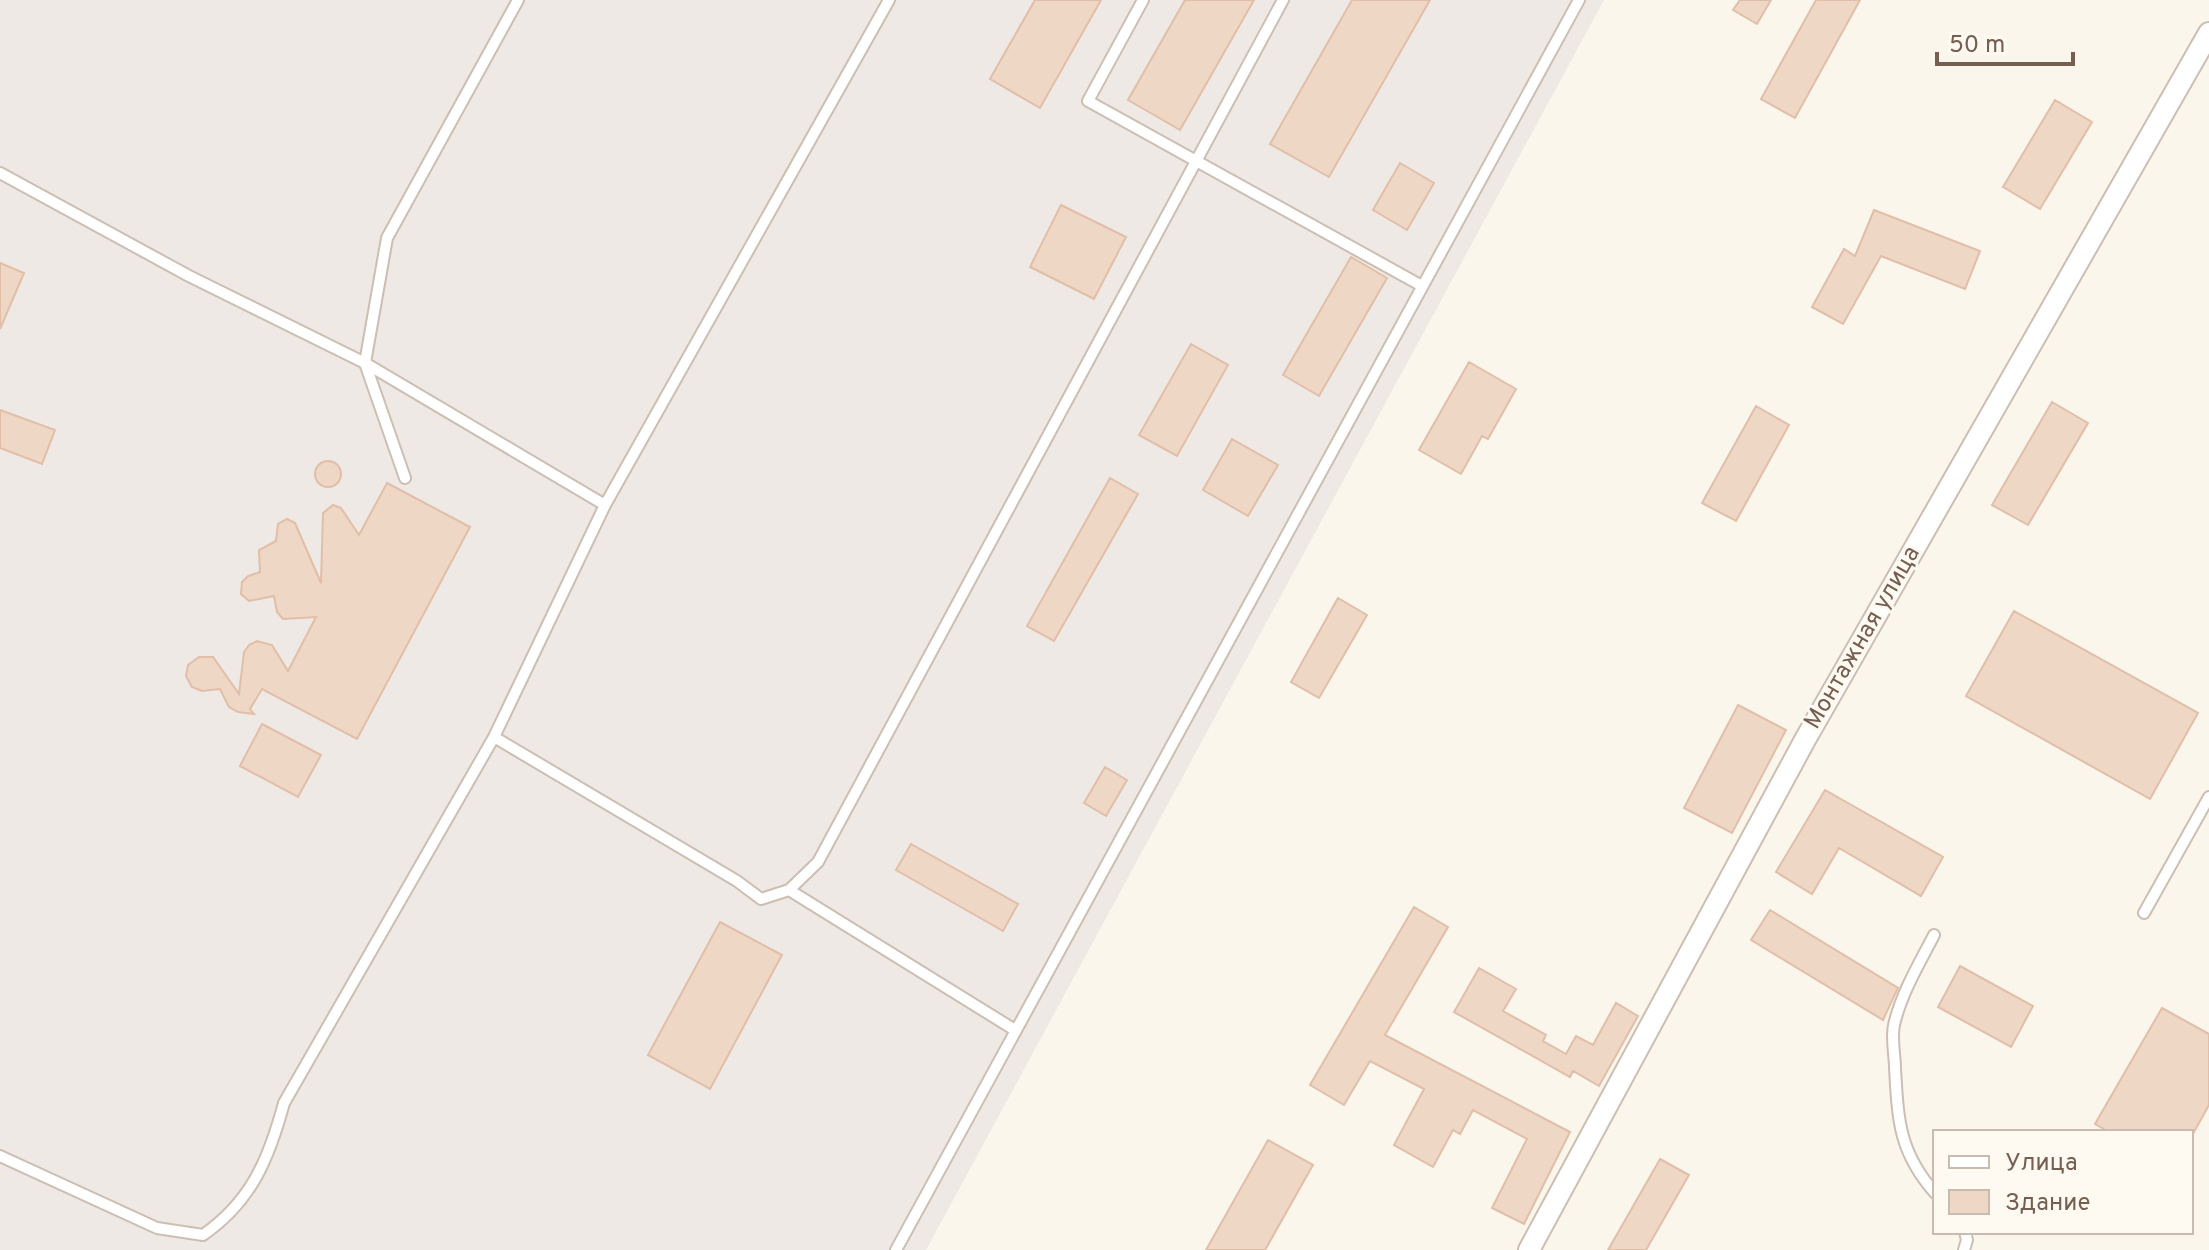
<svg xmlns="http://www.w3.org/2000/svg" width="2209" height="1250" font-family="Overpass,sans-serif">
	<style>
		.industrial { fill: #eee9e4 }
		.building { fill: #efd7c5; stroke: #e1bea7; stroke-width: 2 }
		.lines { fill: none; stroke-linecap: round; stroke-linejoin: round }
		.service-casing { stroke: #cdbeb2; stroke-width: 14 }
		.minor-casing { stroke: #cdbeb2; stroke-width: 24 }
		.service { stroke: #fff; stroke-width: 10 }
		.minor { stroke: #fff; stroke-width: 20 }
		.labels { text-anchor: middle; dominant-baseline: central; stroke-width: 6; stroke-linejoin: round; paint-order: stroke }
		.street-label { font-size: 24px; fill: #765e50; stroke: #fefaf2 }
	</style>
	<rect width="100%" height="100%" fill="#fbf6ec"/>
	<path class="industrial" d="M0,0h1604l-678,1250h-926z"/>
	<path class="building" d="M1035,0h66l-61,108 -50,-29z
		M1185,0h69l-74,130 -52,-30z
		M1352,0h78l-101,177 -59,-33z
		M1740,0h31l-14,24 -24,-14z
		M1816,0h44l-65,118 -34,-19z
		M2055,100l37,22 -52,87 -37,-22z
		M1400,163l34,20 -27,47 -34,-20z
		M1061,205l65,32 -32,62 -64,-32z
		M1874,210l106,41 -15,38 -84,-33 -38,68 -31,-17 32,-58 11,7z
		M1351,257l36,21 -68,118 -36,-21z
		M0,263l24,10 -24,56z
		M1191,344l37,21 -51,91 -38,-21z
		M1469,362l47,27 -28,50 -6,-3 -21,38 -42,-24z
		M2052,402l36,21 -60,102 -36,-20z
		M1756,406l33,19 -53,96 -34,-18z
		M0,410l55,20 -13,34 -42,-16z
		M1232,439l46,26 -30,51 -45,-26z
		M315 474a13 13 0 1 1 26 0a13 13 0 1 1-26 0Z
		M1110,478l28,16 -84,147 -27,-15z
		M387,483l83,44 -113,212 -95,-50 -12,20 4,5 -16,-2 -9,-5 -9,-18 -18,2 -10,-4 -6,-11 2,-11 11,-8h14l26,37 5,-42 5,-7 8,-4 15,4 16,26 28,-54 -33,2 -6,-7 -3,-16 -25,5 -8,-7 1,-12 6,-6 12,-4 -1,-22 17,-9 2,-17 9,-5 8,4 26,60 2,-70 10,-8 8,3 18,27z
		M1338,598l29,17 -48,83 -28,-16z
		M2014,611l184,102 -48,86 -184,-103z
		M1738,705l48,25 -54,103 -48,-25z
		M262,724l59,31 -23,42 -58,-31z
		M1105,767l22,13 -21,36 -22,-13z
		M1825,790l118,67 -22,39 -82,-48 -27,46 -36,-22z
		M911,844l107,60 -15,27 -107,-61z
		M1414,907l34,20 -63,108 185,97 -46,92 -32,-16 35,-69 -54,-29 -13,24 -7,-4 -20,37 -39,-22 30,-56 -54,-28 -26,44 -34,-20z
		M1770,910l128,78 -15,32 -132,-80z
		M720,922l62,33 -72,134 -62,-34z
		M1960,966l73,40 -22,41 -73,-40z
		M1479,968l37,21 -13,22 43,24 -3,6 23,13 10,-18 17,9 23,-42 22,13 -39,70 -26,-15 -3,6 -116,-65z
		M2162,1008l47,26v71l-15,27h-85l-14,-8z
		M1268,1140l45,25 -48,85h-59z
		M1660,1159l29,16 -43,75h-38z"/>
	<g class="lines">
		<g class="service-casing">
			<path id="service" d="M1143,0l-55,101 334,185
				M0,173l189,103 176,87 240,142
				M405,478l-40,-115 22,-125 131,-238
				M494,737l243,144 24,18 28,-9 29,-28 465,-862
				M789,890l226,140
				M2144,913l65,-116
				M1934,935c-15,29 -33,59 -40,90 -3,13 1,30 1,43 3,53 4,84 40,125
				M0,1156l157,72 46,7c49,-34 66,-77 81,-132l210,-366 111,-232 284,-505
				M896,1250l683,-1250
				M1964,1250l3,-10 -2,-8"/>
		</g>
		<g class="minor-casing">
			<path id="minor" d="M1529,1250l277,-512 403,-705"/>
		</g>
		<use href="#service" class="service"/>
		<use href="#minor" class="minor"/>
	</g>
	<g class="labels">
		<g class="street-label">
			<text transform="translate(1863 638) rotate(-60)">Монтажная улица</text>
		</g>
	</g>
	<rect x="1933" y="1130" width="260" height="104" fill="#fefaf2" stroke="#c8bcb1" stroke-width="2"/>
	<rect x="1949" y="1156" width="40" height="12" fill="#ffffff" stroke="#c8bcb1" stroke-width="2"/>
	<text x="2005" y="1170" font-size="24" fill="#765e50">Улица</text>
	<rect x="1949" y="1190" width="40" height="24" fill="#efd7c5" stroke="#c8bcb1" stroke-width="2"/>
	<text x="2005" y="1210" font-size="24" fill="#765e50">Здание</text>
	<path d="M1937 52v12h136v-12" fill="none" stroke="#765e50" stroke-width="4"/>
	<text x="1949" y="52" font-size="24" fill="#765e50" stroke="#fefaf2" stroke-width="6" paint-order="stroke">50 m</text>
</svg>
